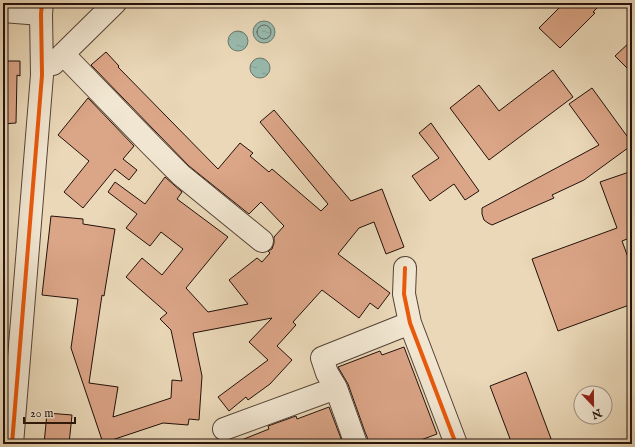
<svg xmlns="http://www.w3.org/2000/svg" width="635" height="447" font-family="'IM FELL English',serif">
	<style>
		.water { fill: url(#water-ripples); stroke: #69766c }
		.lines { fill: none; stroke-linecap: round; stroke-linejoin: round }
		.shore { stroke: #5e665c; stroke-width: 1 }
		.building { fill: #dba587; stroke: #23110a }
		.minor-casing { stroke: #554336; stroke-width: 24 }
		.minor { stroke: #f1e6d1; stroke-width: 22 }
		.cycleway-casing { stroke: #f1e6d1; stroke-width: 6 }
		.cycleway { stroke: #e8590c; stroke-width: 4 }
	</style>
	<defs>
		<pattern id="water-ripples" width="26" height="14" patternUnits="userSpaceOnUse"><rect width="26" height="14" fill="#98baad"/><path d="M2 4q2-2 4 0t4 0M15 11q2-2 4 0t4 0" fill="none" stroke="#839f94"/></pattern>
	</defs>
	<rect width="100%" height="100%" fill="#ead8b8"/>
	<filter id="stains"><feTurbulence type="fractalNoise" baseFrequency=".005" numOctaves="4"/><feColorMatrix values="0 0 0 0 .2 0 0 0 0 .09 0 0 0 0 .02 0 0 0 .5 -.17"/></filter>
	<radialGradient id="worn" r=".72"><stop offset=".6" stop-color="#630" stop-opacity="0"/><stop offset="1" stop-color="#630" stop-opacity=".3"/></radialGradient>
	<path class="water" d="M253 32a11 11 0 1 1 22 0a11 11 0 1 1-22 0Z
		M228 41a10 10 0 1 1 20 0a10 10 0 1 1-20 0Z
		M250 68a10 10 0 1 1 20 0a10 10 0 1 1-20 0Z"/>
	<g class="lines">
		<path class="shore" d="M257 32a7 7 0 1 1 14 0a7 7 0 1 1-14 0Z"/>
	</g>
	<path class="building" d="M564,3h38l-9,9 2,1 -35,35 -21,-20z
		M632,40v33l-17,-17z
		M106,52l13,14 -1,1 100,102 22,-26 13,10 -3,3 19,16 3,-3 49,42 7,-7 -68,-82 14,-12 77,91 31,-12 22,58 -18,7 -12,-32 -15,6 -21,26 52,39 -12,16 -8,-6 -11,15 -37,-28 -29,32 3,3 -19,21 15,14 -22,24 -22,16 -2,-3 -17,14 -11,-14 50,-37 -19,-18 23,-24 -79,15 9,43 -3,44 -10,-1 -1,6 -25,-2 -60,20 -32,-95 7,-49 -36,-4 9,-79 32,3v5l32,5 -11,67 -2,-1 -13,88 29,4 -5,30 58,-19 1,-18 10,1 -11,-51 -11,-11 7,-6 -41,-36 16,-19 20,17 21,-26 -22,-17 -11,14 -24,-18 11,-14 -29,-22 7,-10 30,22 20,-27 17,15 -5,7 51,38 -42,51 22,24 40,-8 -19,-24 28,-22 5,4 8,-9 -2,-2 4,-2 2,-6v-6l10,-11 -23,-24 -12,12 -60,-48 -98,-101z
		M3,61h17v15l-3,-1 -1,48 -13,1z
		M553,70l20,27 -84,63 -39,-52 29,-23 20,26z
		M592,88l40,55v2l-48,35 -32,15 2,3 -62,27 -4,-2 -4,-3 -2,-6v-6l117,-63 -30,-41z
		M88,98l46,48 -11,13 14,11 -8,10 -14,-11 -32,39 -19,-16 25,-31 -31,-26z
		M431,123l48,68 -14,9 -11,-16 -24,17 -18,-25 27,-18 -20,-25z
		M632,171v66l-10,4 10,27v36l-74,27 -26,-72 85,-31 -17,-46z
		M404,347l33,87 -27,10h-40l-5,-12 -17,-48 -10,-17 42,-16 2,4z
		M526,372l27,72h-41l-22,-58z
		M329,407l13,34 -8,3h-100v-1l35,-14 -1,-3 28,-10 1,3z
		M47,413l25,2 -3,29h-25z"/>
	<g class="lines">
		<g class="minor-casing">
			<path id="minor" d="M3,11l38,3
				M63,54l89,92 29,29 81,66
				M53,64l62,-61
				M405,268l-1,26 6,29 46,121
				M224,429l112,-41
				M12,444l30,-369 -1,-61 1,-11
				M356,444l-20,-56 -9,-15 -5,-15 88,-35"/>
		</g>
		<use href="#minor" class="minor"/>
		<g class="cycleway-casing">
			<path id="cycleway" d="M405,268l-1,26 6,29 46,121
				M12,444l30,-369 -1,-61 1,-11"/>
		</g>
		<use href="#cycleway" class="cycleway"/>
	</g>
	<rect width="635" height="447" fill="none" stroke="#ead8b8" stroke-width="16"/>
	<rect x="4" y="4" width="627" height="439" fill="none" stroke="#23110a" stroke-width="2"/>
	<rect x="8" y="8" width="619" height="431" fill="none" stroke="#23110a"/>
	<g transform="translate(593 405) rotate(158)"><circle r="19" fill="#f1e6d1" stroke="#9f9181"/>
	<path d="M0-3L7 15L0 10L-7 15Z" fill="#8f2418"/>
	<text y="-6" font-size="11" font-weight="bold" text-anchor="middle" fill="#23110a">N</text>
	</g>
	<path d="M24 417v6h51v-6" fill="none" stroke="#23110a" stroke-width="2"/>
	<text x="30" y="417" font-size="12" fill="#23110a" stroke="#f1e6d1" stroke-width="3" paint-order="stroke">20 m</text>
	<rect width="100%" height="100%" filter="url(#stains)"/>
	<rect width="100%" height="100%" fill="url(#worn)"/>
</svg>
